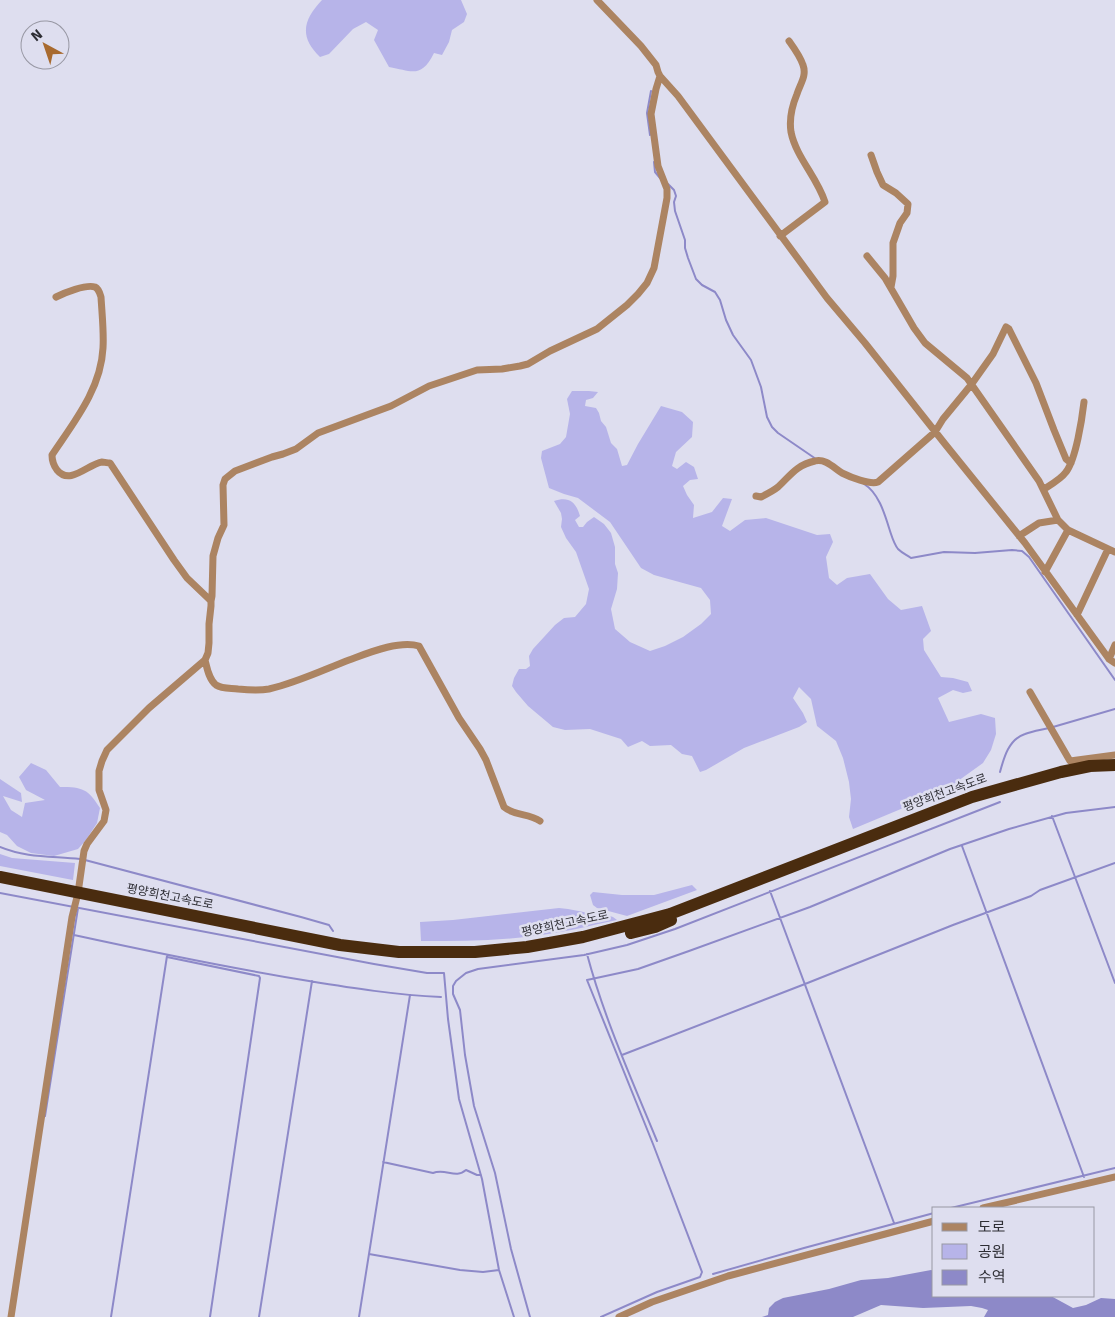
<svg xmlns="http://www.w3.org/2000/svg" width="1115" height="1317" font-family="Signika,'Noto Sans KR',sans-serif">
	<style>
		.green { fill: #b7b4e9 }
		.water { fill: #8d89c8 }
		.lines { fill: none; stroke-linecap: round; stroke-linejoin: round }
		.stream { stroke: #8d89c8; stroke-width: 2 }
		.street { stroke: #ac8462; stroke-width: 7 }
		.highway { stroke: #4a2c0f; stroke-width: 12 }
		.labels { text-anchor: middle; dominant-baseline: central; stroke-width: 5; stroke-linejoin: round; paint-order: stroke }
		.street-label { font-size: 12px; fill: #2e2e34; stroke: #dedeef }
	</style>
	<rect width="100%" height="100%" fill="#dedeef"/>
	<path class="green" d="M322,0h139l6,14 -3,8 -12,8 -3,12 -7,13 -8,-2c-13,26 -22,18 -45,14l-15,-27 4,-10 -12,-8 -13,7 -24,25 -9,3c-21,-20 -17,-37 2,-57z
		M572,391h17l9,1 -5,6 -7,2 -1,6 11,2 3,5 2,8 5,6 5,16 6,6 5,17 5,-1 11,-21 23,-38 21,6 11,10 -1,15 -16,15 -4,14 5,3 9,-7 8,5 4,12 -8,1 -7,6 4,9 7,10 -1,13 19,-6 11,-14 9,1 -10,27 8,5 15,-11 21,-2 51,17 13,-1 3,8 -7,15 3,21 8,7 10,-7 23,-4 18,25 13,11 21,-4 9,25 -8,8 1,11 17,27 12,1 15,4 4,9 -9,2 -10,-3 -15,8 11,24 32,-8 14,4 1,16 -5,16 -8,13 -39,28 -91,38 -4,-12 2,-18 -2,-17 -6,-24 -7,-17 -19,-15 -6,-27 -12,-12 -6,11 10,15 4,9 -8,5 -55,21 -38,22 -6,2 -8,-16 -10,-2 -11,-9 -21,1 -8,-5 -14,6 -7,-8 -31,-10 -25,1 -12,-3 -25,-21 -12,-14 -4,-6 2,-8 5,-9h7l4,-3 -1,-10 4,-7 22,-24 9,-7 11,-1 11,-13 3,-15 -13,-37 -10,-14 -5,-11 1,-8 -1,-6 -7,-12c15,-5 22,1 26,15l-5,4 4,7h4l4,-5 7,-5 10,7 7,9 4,14v17l3,9 -1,16 -6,20 4,20 15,13 20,9 15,-5 18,-9 18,-13 10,-10 -1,-14 -9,-12 -47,-13 -13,-7 -31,-46 -32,-24 -14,-4 -15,-6 -8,-30 1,-7 18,-7 6,-7 4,-23 -3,-15z
		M31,763l15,7 14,17c23,0 28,2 40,21l-3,15 -11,17 -8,9 -24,7 -23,-3 -14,-7 -10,-11 -7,-3v-53l21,14 1,9 -19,-6 8,14 11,7 3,-14 20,-3 -19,-10 -7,-13z
		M0,854l12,4 63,5 -2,17 -73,-14z
		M692,885l5,5 -70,26 -30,-8 -4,-3 -3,-10 3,-3 29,3h32z
		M559,908l9,1 26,5 13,1 6,2 4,3c-28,6 -56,13 -84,16 -37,5 -74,5 -112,5l-1,-19 33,-2z"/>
	<path class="water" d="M931,1270l3,1v25h117l22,12 13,-3 15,-7 14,1v18h-131l4,-7 -6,-2 -11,-2 -48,2 -42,-3 -28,12h-91l6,-2 1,-7 6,-6 8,-4 46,-9 32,-9 27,-2z"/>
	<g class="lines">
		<path class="stream" d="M650,135l-3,-22 4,-22
			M654,162l1,10 5,6
			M668,184l6,6 2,6 -2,6 1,9 10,29v8l3,10 8,21 6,6 13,7 5,8 6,20 7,15 18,25 10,27 6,30 5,10 6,6 38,26
			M864,484c15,9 21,31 26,47 2,6 4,13 8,18 4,4 9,6 13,9l33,-6 31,1 37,-3 10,1 7,6 86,123
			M1053,727l62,-18
			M1000,772c4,-15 9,-33 25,-38 8,-3 16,-4 24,-6
			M1052,816l63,167
			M962,846l122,331
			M0,847c26,11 53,9 80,12
			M85,860l216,57 28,8 4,6
			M770,891l124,332
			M0,893l374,71 53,9h17l4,46 11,80 23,80 17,91 15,47
			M74,935c78,17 156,33 235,46 43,7 87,14 132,16
			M587,954c17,64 45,126 70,187
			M167,957l92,19 1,2 -50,339
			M622,1055l183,-71 148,-59 78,-29 9,-6 75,-27
			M45,1116l33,-208
			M383,1162l50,11c12,-5 23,6 33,-3l11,5h4
			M951,1208l164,-40
			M369,1254l91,16 23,2 16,-2
			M713,1274l91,-26 130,-35
			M111,1317l56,-361
			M259,1317l53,-336
			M359,1317l51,-322
			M530,1317l-19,-68 -16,-76 -21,-67 -9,-51 -5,-45 -7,-16v-8l3,-5 10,-8 12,-4 106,-14 43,-10 48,-16 325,-127
			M601,1317l56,-25 43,-15 2,-5 -49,-128 -66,-164 51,-11 51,-18 121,-44 140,-58 59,-20 57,-16 49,-6"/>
		<path class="street" d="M597,0l44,46 15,19 2,7 2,4 18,20 149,202 38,45 80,101 80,99 84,116 6,4
			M871,155l6,17 6,13 13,8 12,11 -1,9 -7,10 -7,20v33l-2,11
			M780,236l45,-34c-8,-25 -29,-45 -34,-70 -2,-13 1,-26 6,-38 3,-10 10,-18 6,-29 -3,-9 -9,-17 -14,-24
			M867,256l18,22 29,50 11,15 42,35 72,103 19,39
			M1044,489c8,-5 17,-10 22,-17 10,-13 16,-53 18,-70
			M756,496l5,1c6,-3 12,-6 17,-10 12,-11 18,-22 37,-26 10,-3 19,7 27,12 8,4 28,12 36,9l57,-50 8,-13 28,-34 22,-31 13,-27 3,2 27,54 18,47 12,29 5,4
			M1019,536l20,-13 19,-3 10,10 47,22
			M1045,572l23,-42
			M211,601l1,-5 1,-40 5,-18 6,-13 -1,-40 2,-6 10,-8 37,-14 11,-3 13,-5 22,-16 73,-27 38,-20 48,-16 25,-1 18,-3 8,-2 22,-13 47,-22 30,-24 11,-11 9,-11 7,-15 13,-70v-9l-9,-23 -7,-52 5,-25 4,-13
			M1077,615l31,-66
			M1109,659l6,-14
			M205,660c2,8 4,20 11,25 6,4 15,3 22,4 10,1 20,2 31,0 27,-6 54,-19 80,-29 19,-7 50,-20 70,-14l40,72 21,31 6,11 18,47c10,9 25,6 36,14
			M1030,692l40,69 45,-6
			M983,1208l132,-31
			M11,1317l61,-400 6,-24 6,-42 3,-7 17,-23 2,-11 -7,-20v-19l3,-10 5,-11 42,-42 56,-48 3,-7 1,-10v-19l2,-18v-5l-2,-2 -22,-21 -13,-18 -64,-97c-2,0 -7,-1 -8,-1 -14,2 -32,24 -45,8 -3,-4 -5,-10 -5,-15 22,-33 49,-66 51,-107 1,-16 -1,-34 -2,-51 -1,-3 -2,-8 -6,-10 -9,-3 -31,6 -39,10
			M619,1317l33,-15 76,-26 206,-55"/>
		<path class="highway" d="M0,877l340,68 59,7h76l52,-5 56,-10 87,-23 302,-117 89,-25 29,-6 25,-1
			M631,933l24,-6 16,-7"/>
	</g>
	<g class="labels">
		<g class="street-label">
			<text transform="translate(945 793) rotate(-20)">평양희천고속도로</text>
			<text transform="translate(170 897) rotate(11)">평양희천고속도로</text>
			<text transform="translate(565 924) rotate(-12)">평양희천고속도로</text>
		</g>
	</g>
	<rect x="932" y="1207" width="162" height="90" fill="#dedeef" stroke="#9898a4"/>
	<rect x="942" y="1223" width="25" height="8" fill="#ac8462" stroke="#9898a4"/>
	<text x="978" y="1232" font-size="15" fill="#2e2e34">도로</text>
	<rect x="942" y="1244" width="25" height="15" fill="#b7b4e9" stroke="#9898a4"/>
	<text x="978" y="1257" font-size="15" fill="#2e2e34">공원</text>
	<rect x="942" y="1270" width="25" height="15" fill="#8d89c8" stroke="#9898a4"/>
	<text x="978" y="1282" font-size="15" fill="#2e2e34">수역</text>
	<g transform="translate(45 45) rotate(320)"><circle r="24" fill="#dedeef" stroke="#9898a4"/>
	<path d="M0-4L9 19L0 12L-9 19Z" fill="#a86a2f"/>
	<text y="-8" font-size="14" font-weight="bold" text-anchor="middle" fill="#2e2e34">N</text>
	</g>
</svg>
